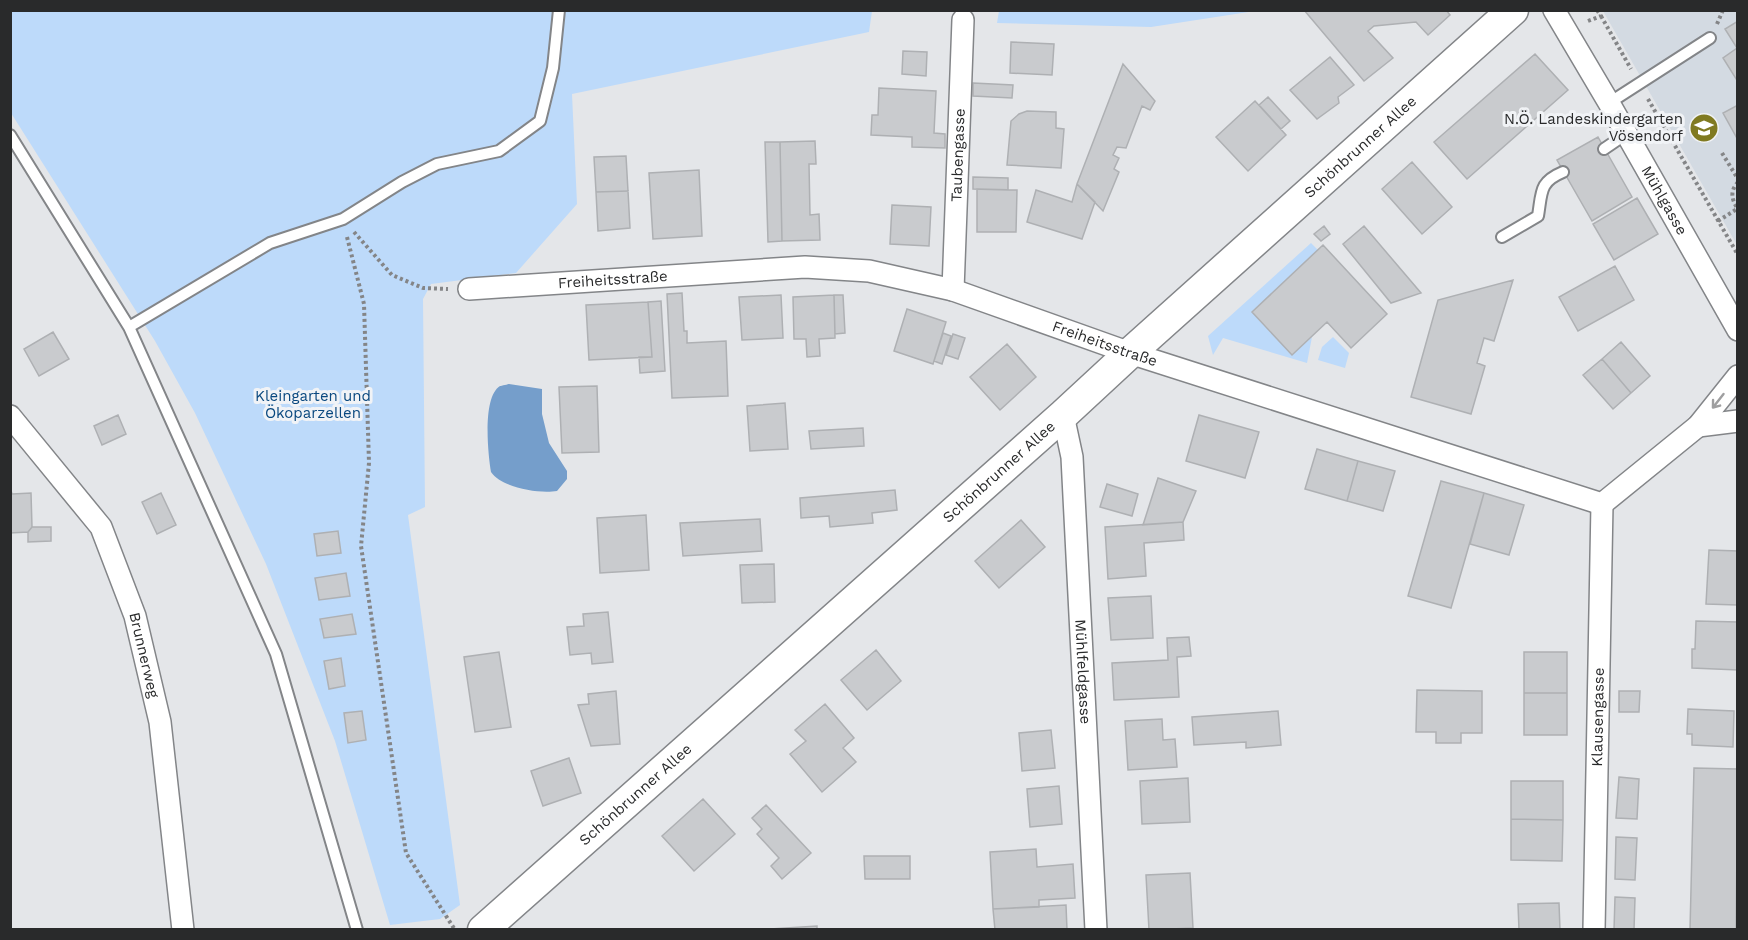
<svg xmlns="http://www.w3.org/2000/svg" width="1748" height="940" font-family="'Work Sans',sans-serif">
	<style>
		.built { fill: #d3dae2 }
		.green { fill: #bddafa }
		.water { fill: #759ecb }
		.building { fill: #c9cbce; stroke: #aeb0b3; stroke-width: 1.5 }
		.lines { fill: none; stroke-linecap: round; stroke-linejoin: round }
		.service-casing { stroke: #838588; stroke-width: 14 }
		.minor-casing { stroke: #838588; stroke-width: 24 }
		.secondary-casing { stroke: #838588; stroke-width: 33 }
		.path { stroke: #848587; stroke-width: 4; stroke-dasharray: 3 3; stroke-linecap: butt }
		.service { stroke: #fff; stroke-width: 10 }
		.minor { stroke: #fff; stroke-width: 21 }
		.secondary { stroke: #fff; stroke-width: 30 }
		.oneway { stroke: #9f9fa0 }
		.labels { text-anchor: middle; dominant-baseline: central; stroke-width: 6; stroke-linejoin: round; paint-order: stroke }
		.poi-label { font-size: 15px; fill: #292a2b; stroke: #f1f3f6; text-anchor: end }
		.street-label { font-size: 15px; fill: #292a2b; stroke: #f1f3f6 }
		.park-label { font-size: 15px; fill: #09487f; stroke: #f1f3f6 }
	</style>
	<rect width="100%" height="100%" fill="#e4e6e9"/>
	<path class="built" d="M1603,11h134v234z"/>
	<path class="green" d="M11,11h861l-3,21 -297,62 5,110 -61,69 -85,11 -8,15 2,208 -17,8 52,390 -20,14 -50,6 -55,-184 -69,-177 -71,-151 -40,-72 -144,-228z
		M999,11v-1l256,1 -104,16 -154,-4z
		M1311,243l7,7 -26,105 20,-18 -5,26 -84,-25 -10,17 -5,-19z
		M1333,337l16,16 -4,15 -27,-8 4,-13z"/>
	<path class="water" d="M509,384l33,5v25l7,29 18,28v8l-10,12c-18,3 -55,-3 -66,-19 -3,-18 -9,-75 9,-86 1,0 9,-2 9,-2z"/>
	<path class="building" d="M1304,10h142l4,5 -22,20 -12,-13 -42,4 -6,5 25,27 -29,23z
		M1738,21v61l-15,-24 14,-10 -12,-19z
		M1011,42l43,2 -2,31 -42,-2z
		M903,51l24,1 -1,24 -24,-2z
		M1535,54l33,36 -101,89 -33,-37z
		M1330,57l24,28 -16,12 1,6 -22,16 -27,-29z
		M1123,64l32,37 -5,9 -8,-4 -16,42 -9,-1 -4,8 6,3 -5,11 5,3 -16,39 -26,-27z
		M973,83l40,2 -1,13 -39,-2z
		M879,88l57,3 -2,42 11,1v14l-33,-1v-10l-41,-2 1,-20h6z
		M1268,97l22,24 -9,8 -22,-24z
		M1255,101l31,34 -38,36 -32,-34z
		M1738,105v35l-15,-27z
		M1027,111l29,1v16l8,1 -3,39 -54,-3 4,-44 8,-7z
		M1598,137l34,60 -40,24 -35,-61z
		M815,141l1,23h-7l1,51 9,-1 1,26 -38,1 -2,-99z
		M765,142h15l2,99 -14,1z
		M626,156l2,35 -32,1 -2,-35z
		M1412,162l40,45 -30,27 -40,-45z
		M699,170l3,66 -49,3 -4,-66z
		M973,177l35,1v12l-35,-1z
		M1077,184l18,18 -13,37 -55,-17 9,-32 36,12z
		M977,189l40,1 -1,42h-39z
		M628,191l2,37 -32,3 -2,-39z
		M1637,198l21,36 -44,26 -21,-36z
		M892,205l39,2 -2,39 -39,-2z
		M1324,226l6,8 -9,7 -7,-7z
		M1364,226l57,67 -30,10 -48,-59z
		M1323,245l64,69 -36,34 -24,-26 -35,33 -40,-43z
		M1615,266l19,34 -56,31 -19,-34z
		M1513,280l-19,61 -10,-3 -7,25 8,3 -14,48 -60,-17 27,-97z
		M682,293l2,38h3v12l39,-2 2,55 -56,2 -5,-104z
		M781,295l2,43 -41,2 -3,-43z
		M834,295h9l2,38 -10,1z
		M834,295l1,43 -16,1 1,17 -13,1 -1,-18h-12l-1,-42z
		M661,301l4,70 -25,2 -1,-16h13l-4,-55z
		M648,302l4,55 -63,3 -3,-55z
		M907,309l39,13 -13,42 -39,-13z
		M53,332l16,27 -30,17 -15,-27z
		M943,333l8,3 -9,28 -8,-3z
		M953,334l12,4 -7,21 -12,-4z
		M1621,342l29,34 -19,17 -29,-34z
		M1007,344l29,33 -36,33 -30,-33z
		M1602,359l29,34 -18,16 -30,-34z
		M597,386l2,66 -37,1 -3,-66z
		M785,403l3,46 -38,2 -3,-45z
		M118,415l8,19 -24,11 -8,-19z
		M1199,415l60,17 -14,46 -59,-17z
		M863,428l1,18 -53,3 -2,-18z
		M1317,449l41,12 -11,40 -42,-12z
		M1358,461l37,10 -12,40 -36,-10z
		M1158,478l38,13 -13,31 -40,3z
		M1441,481l43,12 -33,115 -43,-12z
		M1107,484l31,10 -6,22 -32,-9z
		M10,487l2,7 19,-1 1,34 -4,5 -18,1z
		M895,490l2,20 -25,3 1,10 -43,4 -1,-11 -28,2 -1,-20z
		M161,493l15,32 -19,9 -15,-32z
		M1484,493l40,12 -15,50 -39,-11z
		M646,515l3,55 -49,3 -3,-55z
		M760,519l2,32 -79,5 -3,-33z
		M1021,520l24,27 -46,41 -24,-27z
		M1183,522l1,18 -40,3 2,33 -38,3 -3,-52z
		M32,527h19v14l-23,1v-10z
		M338,531l3,22 -24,3 -3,-22z
		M1709,550l29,1 -1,54 -31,-1z
		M774,564l1,38 -33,1 -2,-38z
		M346,573l4,23 -31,4 -4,-22z
		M1151,596l2,42 -42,2 -3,-42z
		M608,612l5,50 -21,2 -1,-11 -21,2 -3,-28 17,-1 -1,-12z
		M352,614l4,20 -32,4 -4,-19z
		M1696,621l42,1v48l-46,-2v-19h3z
		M1189,637l2,19 -14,1 2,40 -65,3 -2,-37 56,-3 -1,-22z
		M876,650l25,31 -34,29 -26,-30z
		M499,652l12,75 -36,5 -11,-75z
		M1524,652h43v41h-43z
		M341,658l4,28 -16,3 -5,-28z
		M1417,690l65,1v42h-21v10h-25v-11h-20z
		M616,691l4,53 -29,2 -13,-41 11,-1 -1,-10z
		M1619,691h21l-1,21h-20z
		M1524,693h43v42h-43z
		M825,704l29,34 -11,10 13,14 -34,30 -32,-38 16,-13 -11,-11z
		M1688,709l46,2 -1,36 -41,-2v-11h-5z
		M362,711l4,29 -18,3 -4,-30z
		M1278,711l3,34 -35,3v-6l-52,3 -2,-28z
		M1162,719l1,21 12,-1 2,28 -49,3 -3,-49z
		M1051,730l4,38 -33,3 -3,-38z
		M569,758l12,35 -38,13 -12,-35z
		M1694,768l44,1 -2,161h-46z
		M1619,777l20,2 -2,40 -21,-1z
		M1188,778l2,44 -48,2 -2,-43z
		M1511,781h52v39l-52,-1z
		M1059,786l3,38 -32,3 -3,-38z
		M703,799l32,35 -41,37 -32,-35z
		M766,805l45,48 -29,26 -11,-13 8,-8 -22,-24 5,-5 -10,-11z
		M1511,819l52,1 -1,41 -51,-1z
		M1616,837l21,1 -2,42 -20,-1z
		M1036,849l1,18 36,-3 2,34 -36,2v7l-46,2 -3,-57z
		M864,856h46v23h-45z
		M1190,873l3,55 -44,2 -3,-55z
		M1615,897l20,1 -1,32h-20z
		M1559,903l1,27h-41l-1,-26z
		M1066,905l1,25h-72l-2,-21z
		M817,926v4h-63z"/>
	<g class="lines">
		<g class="service-casing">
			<path id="service" d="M1609,103l101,-65
				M10,135l119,192 147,327 81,276
				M1604,149l22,-15
				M1502,237l36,-21c4,-24 1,-34 25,-44
				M129,327l141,-84 73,-24 59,-37 35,-18 62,-13 41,-30 13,-53 6,-58"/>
		</g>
		<g class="minor-casing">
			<g id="minor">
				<path id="s1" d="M1554,10l55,93 129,227"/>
				<path id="s2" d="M469,289l336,-22 64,4 84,19 177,63 472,151 96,-78 40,-50"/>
				<path id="s3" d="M953,290l10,-270"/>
				<path id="s4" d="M1063,415l9,42 24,473"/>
				<path id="s5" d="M10,416l91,111 34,89 25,106 23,208"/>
				<path d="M1698,426l40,-5"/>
				<path id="s6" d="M1594,930l8,-426"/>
			</g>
		</g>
		<g class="secondary-casing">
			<g id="secondary">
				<path id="s7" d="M483,930l580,-515 67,-62 383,-343"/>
			</g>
		</g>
		<path class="path" d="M1601,16l30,53
			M1588,21l13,-5 -4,-6
			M1717,24l6,-14
			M1648,99l90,156
			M1722,153l16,26
			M1738,182c-8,9 -7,17 0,27
			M1718,221l19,-12
			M354,232l38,43 31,13 25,1
			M347,237l17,67 5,159 -8,83 45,307 49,77"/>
		<use href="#service" class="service"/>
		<use href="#minor" class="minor"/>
		<use href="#secondary" class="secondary"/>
	</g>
	<defs><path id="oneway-shaft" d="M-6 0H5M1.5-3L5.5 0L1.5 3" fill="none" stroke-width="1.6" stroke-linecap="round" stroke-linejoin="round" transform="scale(1.5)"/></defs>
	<use class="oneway" href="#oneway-shaft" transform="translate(1718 401) rotate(128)"/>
	<defs>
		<g id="school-disc" transform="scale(1.5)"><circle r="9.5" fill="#807a21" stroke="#f1f3f6"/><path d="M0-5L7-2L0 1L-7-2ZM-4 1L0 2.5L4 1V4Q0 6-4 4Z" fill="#fff"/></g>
	</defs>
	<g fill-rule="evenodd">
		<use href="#school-disc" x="1704" y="128"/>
	</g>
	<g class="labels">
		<g class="poi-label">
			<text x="1683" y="119">N.Ö. Landeskindergarten<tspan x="1683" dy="17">Vösendorf</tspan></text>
		</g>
		<g class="street-label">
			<text stroke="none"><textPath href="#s7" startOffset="1176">Schönbrunner Allee</textPath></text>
			<text stroke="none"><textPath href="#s3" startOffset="135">Taubengasse</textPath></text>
			<text stroke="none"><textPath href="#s1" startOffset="220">Mühlgasse</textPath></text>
			<text stroke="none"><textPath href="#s2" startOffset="144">Freiheitsstraße</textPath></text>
			<text stroke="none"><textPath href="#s2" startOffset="648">Freiheitsstraße</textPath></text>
			<text stroke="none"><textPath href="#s7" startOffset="690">Schönbrunner Allee</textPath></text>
			<text stroke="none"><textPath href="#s5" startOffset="279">Brunnerweg</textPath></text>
			<text stroke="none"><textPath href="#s4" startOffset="258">Mühlfeldgasse</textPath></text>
			<text stroke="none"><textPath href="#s6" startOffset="213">Klausengasse</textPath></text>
			<text stroke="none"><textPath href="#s7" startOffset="204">Schönbrunner Allee</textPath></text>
		</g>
		<g class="park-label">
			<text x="313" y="396">Kleingarten und<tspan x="313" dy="17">Ökoparzellen</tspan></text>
		</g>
	</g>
	<rect width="1748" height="940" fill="none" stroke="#292a2b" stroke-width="24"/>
</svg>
